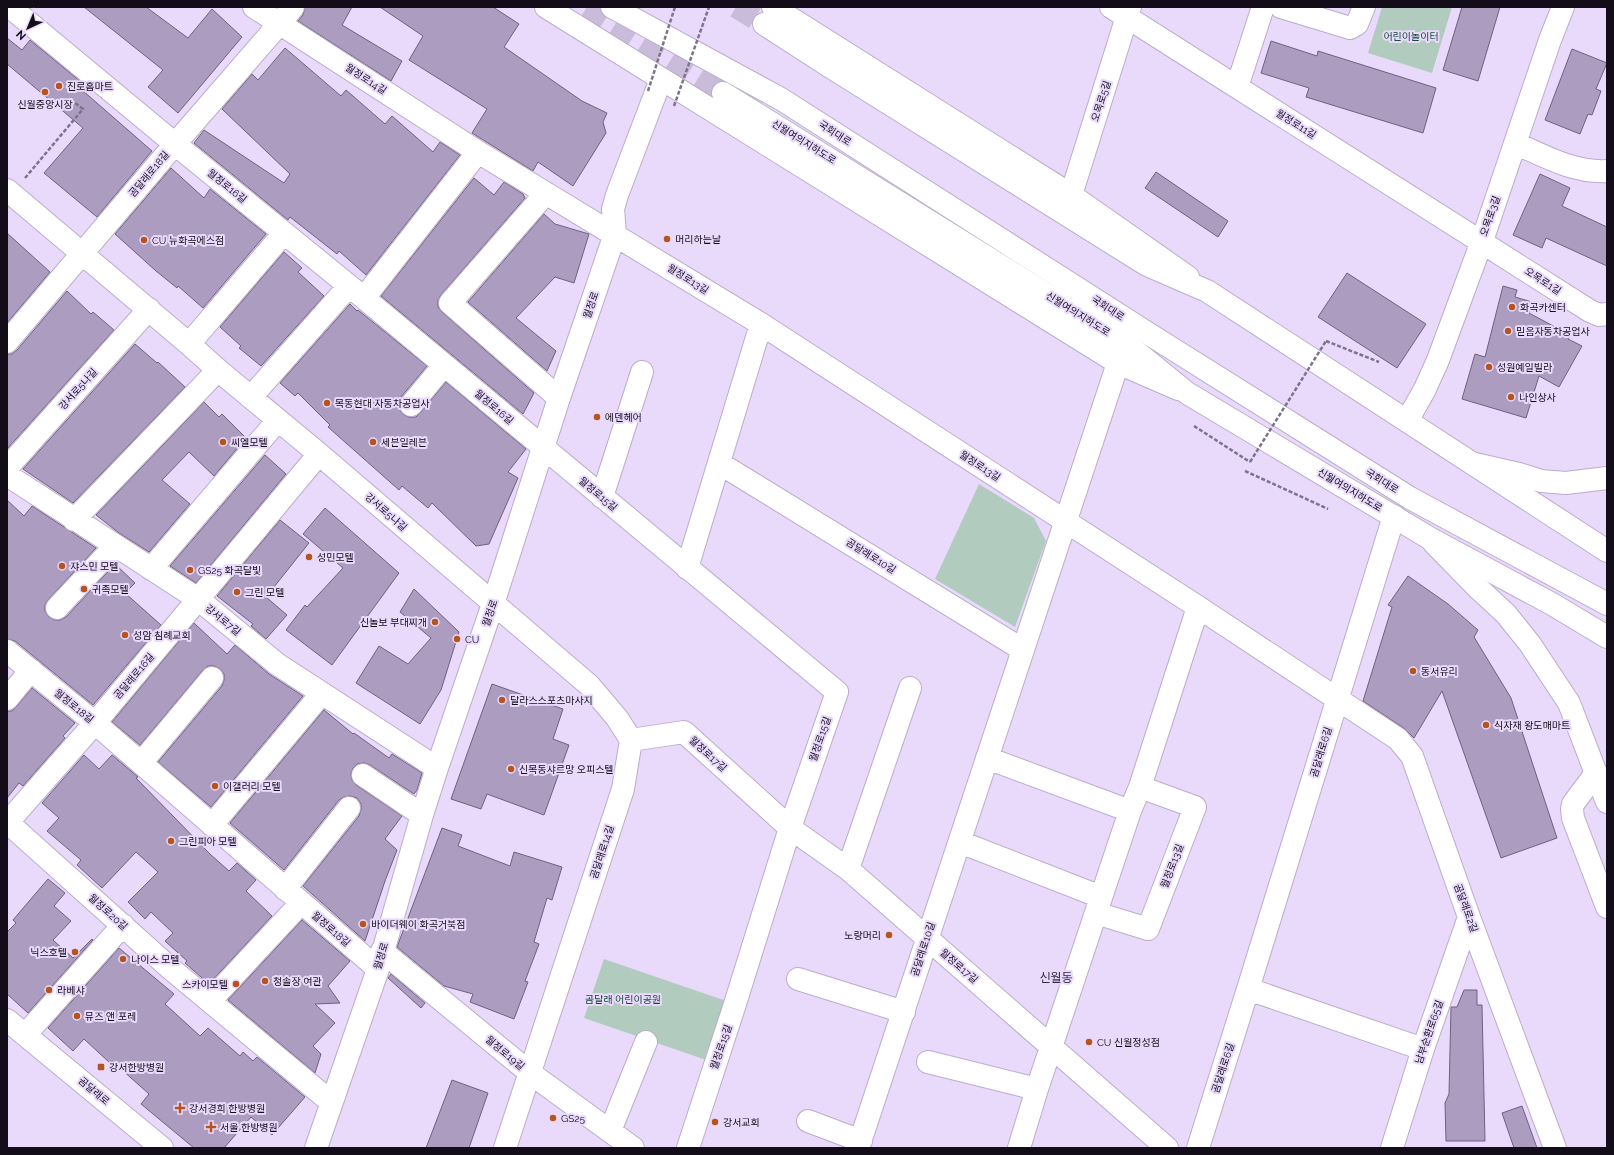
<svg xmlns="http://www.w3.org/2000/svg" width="1614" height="1155" font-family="Raleway,'Noto Sans KR',sans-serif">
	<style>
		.green { fill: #b1cbbe }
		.building { fill: #ac9cbf; stroke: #6f617e }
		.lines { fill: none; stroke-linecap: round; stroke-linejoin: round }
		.highway-tunnel { stroke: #c9bbda; stroke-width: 22; stroke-dasharray: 22 11; stroke-linecap: butt }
		.minor-casing { stroke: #bbaccc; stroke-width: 24 }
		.major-casing { stroke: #bbaccc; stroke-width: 24 }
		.highway-casing { stroke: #bbaccc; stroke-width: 24 }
		.path { stroke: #7d738a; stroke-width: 2.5; stroke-dasharray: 4 2; stroke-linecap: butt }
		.minor { stroke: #fff; stroke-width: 22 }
		.major { stroke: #fff; stroke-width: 22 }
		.highway { stroke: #fff; stroke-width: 22 }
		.path-bridge { stroke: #7d738a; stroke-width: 2.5; stroke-dasharray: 4 2; stroke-linecap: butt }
		.poi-dot { fill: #b7531e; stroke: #e9dafc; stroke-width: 1.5 }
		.labels { text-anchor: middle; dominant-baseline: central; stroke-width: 4; stroke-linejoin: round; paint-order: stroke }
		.park-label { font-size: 10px; fill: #134a36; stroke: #e9dafc }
		.street-label { font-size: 10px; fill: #120d18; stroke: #e9dafc }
		.poi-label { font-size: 10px; fill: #120d18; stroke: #e9dafc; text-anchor: start }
		.quarter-label { font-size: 12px; fill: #342842; stroke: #e9dafc }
	</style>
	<rect width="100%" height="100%" fill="#e9dafc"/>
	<path class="green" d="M1382,7h70l-20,66 -64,-20z
		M979,484l55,34 12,23 -31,86 -80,-48z
		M604,959l131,45 -20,59 -131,-45z"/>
	<path class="building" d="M84,7h62l42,31 24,-29 30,28 -64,76 -30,-26 15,-17z
		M305,7h47l-10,18 60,36 -11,20 -93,-60 5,-6z
		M380,7h113l26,17 -15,23 78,54 25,12 -4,9 3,11 -33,53 -35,-24 -5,9 -61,-38 15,-24 -78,-49 14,-24z
		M1462,7h38l-22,74 -35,-11z
		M7,38l15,12 8,-10 56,46 -4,4 70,61 -55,66 -53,-44 39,-45 -76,-64z
		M1271,41l46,15 1,-5 118,37 -13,45 -117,-36 3,-9 -48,-15z
		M285,48l56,48 5,-6 39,34 7,-8 41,36 7,-10 20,13 -94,120 -27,-24 -2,3 -47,-37 -2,3 -94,-77 10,-13 80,53 6,-9 -68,-65 30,-35 6,6z
		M1572,49l35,14 -11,26 5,2 -9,24 -4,-1 -8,20 -35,-14z
		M171,168l33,30 6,-9 56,45 -63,74 -25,-22 -1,2 -21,-17 -41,-37z
		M1156,172l72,49 -10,16 -73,-49z
		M1540,174l30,14 -8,18 45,21v39l-61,-28 -4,10 -29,-13z
		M474,178l20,17 10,-13 19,12 2,4 -84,97 -3,5v7l4,5 92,81 -11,21 -142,-118z
		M544,214l11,10 34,10 -15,49 -19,-6 -39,41 40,33 -9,20 -79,-69z
		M7,233l43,39 -43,51z
		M284,252l18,16 -4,4 26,24 -63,70 -22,-18 2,-2 -21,-19z
		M1347,273l79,51 -29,44 -79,-51z
		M1503,286l14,4 -2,7 17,5 -3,11 41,22 -2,4 14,7 -23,41 -20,-11 -13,42 -64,-19 13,-45 10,3z
		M67,291l24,23 2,-2 21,18 -107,119v-95h5l5,-4z
		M350,304l7,7 1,-1 69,56 -26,31 -2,6v6l4,5 6,3h7l4,-4 26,-31 80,67 -18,23 10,6 -29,66 -13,2 -44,-43 -4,5 -26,-22 -3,4 -71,-63 2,-2 -32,-32 -3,3 -15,-13z
		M135,344l22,19 1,-1 27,25 -112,116 -50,-34z
		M204,402l15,15 3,-3 24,24 -32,38 -25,-24 -27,28 28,24 -41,48 -30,-19 -23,-18z
		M265,455l21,19 -90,109 -26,-17z
		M7,500l17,16 8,-10 64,42 -48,52 -3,5v6l4,6 5,3h6l6,-3 49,-53 20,19 -10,10 36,32 -68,80 -78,-64 -8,-2z
		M325,508l74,65 -67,92 -46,-35 19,-25 2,2 36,-39 -40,-34z
		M280,520l29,23 -43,54 21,18 -21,24 -15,-13 2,-2 -36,-28z
		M1408,576l40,28 30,26 -4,7 37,61 46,140 -56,20 -59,-167 -28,47 -9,-9 -42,-28 29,-94 -4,-2z
		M414,589l45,43 -18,58 -21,34 -64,-41 23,-37 29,18 23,-26 -31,-26z
		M194,623l33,31 8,-9 34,29 34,22 -92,111 -53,-45 64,-76 2,-6v-6l-4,-5 -6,-3h-6l-5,4 -63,75 -28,-23z
		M492,684l71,25 -10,30 16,6 -25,70 -57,-21 -6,15 -30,-10z
		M32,688l43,35 -12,13 2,2 -42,48 -4,-3 -12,15v-87h5l4,-4z
		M324,710l29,24 1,-1 35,25 3,-4 30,19 -5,17 -3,4 -44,-29 -6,-2 -7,1 -4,4 -2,6 1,6 4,5 46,31 -17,23 12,11 -12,31 -20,60 -62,-55 56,-70 2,-7v-5l-4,-6 -7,-2 -6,1 -5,3 -55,70 -54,-47z
		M84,755l15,14 13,-14 26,22 -2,1 74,76 19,17 8,-8 19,17 -10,11 26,25 -63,68 -24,-21 2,-2 -22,-20 8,-8 -22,-21 -6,7 -17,-17 30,-30 -22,-20 -34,36 -25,-23 4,-5 -34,-29 12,-13 -17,-15z
		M442,828l20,7 -4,11 52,20 4,-14 48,15 -10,33 -5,-2 -13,44 5,2 -14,37 3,1 -14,37 -44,-17 3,-8 -29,-8 -47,-39z
		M48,879l17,14 -11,13 17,15 -18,19 20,18 19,-19 1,1 -65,73 -21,-19v-62l9,-9 -3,-3z
		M302,920l48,41 -22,25 12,17 -25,1 20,19 -22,23 8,8 -6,19 -87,-73z
		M119,948l55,46 -9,10 35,32 8,-8 32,28 3,-4 10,9 4,-4 48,40 -33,38 -21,-18 -27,31h-30l-53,-44 8,-10 -37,-33 -2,2 -26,-24 -11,12 -25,-23z
		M391,974l34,29 -4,5 -33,-30z
		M1464,990h13v15h5l3,136h-39l-1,-38 4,-9 2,-87h6z
		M452,1080l36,13 -19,55h-43z
		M1522,1106l15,42h-23l-12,-35z"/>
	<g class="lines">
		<path class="highway-tunnel" d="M587,7l136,86
			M736,7l28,17"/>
		<g class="minor-casing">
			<path id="minor" d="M10,7l165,137 189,154 473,394 -47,136 -55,176 -47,144
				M254,7l224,145 283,172 437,283 200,132 14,17 57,161 86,231
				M1111,7l479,304 9,4 8,-1
				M1281,7l69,21 7,-4 7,-17
				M1237,87l26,-80
				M1515,143c29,13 59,30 92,28
				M7,190l182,154 29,26 101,84 270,231 28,33 14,22 -8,49 -118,359
				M546,193l-96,110 109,95
				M1071,195l59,-188
				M364,298l114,-146
				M7,342l168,-198 105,-121 13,-16
				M189,344l95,-111
				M251,397l98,-111
				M411,405l33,-40
				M1407,421l18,-32 13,-29 44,-119 68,-201 13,-33
				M719,463l304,187
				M7,468l142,-159
				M7,475l191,124 79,65 160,104
				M602,497l40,-125
				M74,520l144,-150
				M687,568l74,-244
				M151,569l127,-149
				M57,608l58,-62
				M7,651l88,72 283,246
				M7,699l24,-29
				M631,740l53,-8 106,96 58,41 319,279
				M987,758l143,53
				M141,763l71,-85
				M1596,773l-23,31 -1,5 1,9 34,89
				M363,775l59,40
				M7,822l164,147 160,133
				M7,823l88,-100 224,-269
				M212,825l110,-132
				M960,842l141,55
				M848,869l62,-181
				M285,889l64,-81
				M1096,913l52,16 47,-122 -55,-20
				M382,951l148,122 103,75
				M798,979l106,33
				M1248,989l175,60
				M210,1001l91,-98
				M7,1020l155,128
				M25,1035l98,-110
				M928,1062l109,27
				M808,1121l53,20
				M610,1131l36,-89
				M316,1148l62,-179 44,-154 15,-47 56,-164 66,-206 56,-164 -2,-25 4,-14 44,-116
				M858,1148l260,-785
				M1019,1148l18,-59 93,-278 10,-24 58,-180
				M1198,1148l50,-159 146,-473
				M1392,1148l31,-99 46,-132"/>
		</g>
		<g class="major-casing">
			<path id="major" d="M546,7l572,356 60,26
				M612,7l169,92 368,235 261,164 197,106
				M773,7l298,188 117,82
				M1475,464l44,10 22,7 25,2 41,-5
				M1434,543l45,46 27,25 24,30 39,59 38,99"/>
		</g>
		<g class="highway-casing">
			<path id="highway" d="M764,24l65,42 318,199 60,26 400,260
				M723,93l405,252 59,48 244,146 121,65 55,33"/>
		</g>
		<path class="path" d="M25,178l58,-69 -9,-7
			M1326,341l53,21
			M1194,426l56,36
			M1245,471l83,38"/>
		<use href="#minor" class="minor"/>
		<use href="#major" class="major"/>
		<use href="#highway" class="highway"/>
		<path class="path-bridge" d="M648,91l27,-84
			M674,106l35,-99
			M1250,462l76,-121"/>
	</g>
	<g class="poi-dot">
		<circle cx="59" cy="86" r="4"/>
		<circle cx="45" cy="92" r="4"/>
		<circle cx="667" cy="239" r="4"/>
		<circle cx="144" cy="240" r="4"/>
		<circle cx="1512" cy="307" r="4"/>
		<circle cx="1508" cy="331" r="4"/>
		<circle cx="1489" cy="367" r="4"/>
		<circle cx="1511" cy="397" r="4"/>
		<circle cx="327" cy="403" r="4"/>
		<circle cx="597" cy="417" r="4"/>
		<circle cx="223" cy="442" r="4"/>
		<circle cx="373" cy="442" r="4"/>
		<circle cx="309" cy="557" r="4"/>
		<circle cx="62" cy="566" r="4"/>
		<circle cx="190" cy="570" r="4"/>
		<circle cx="84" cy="589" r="4"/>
		<circle cx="237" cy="592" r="4"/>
		<circle cx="435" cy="622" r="4"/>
		<circle cx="125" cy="635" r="4"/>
		<circle cx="457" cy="639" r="4"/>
		<circle cx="1413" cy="671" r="4"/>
		<circle cx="502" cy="700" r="4"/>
		<circle cx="1486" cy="725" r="4"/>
		<circle cx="511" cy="769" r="4"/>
		<circle cx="215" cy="786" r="4"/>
		<circle cx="171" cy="841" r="4"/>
		<circle cx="363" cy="924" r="4"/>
		<circle cx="889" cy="935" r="4"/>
		<circle cx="75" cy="952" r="4"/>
		<circle cx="123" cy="959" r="4"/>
		<circle cx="265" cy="981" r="4"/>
		<circle cx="236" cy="984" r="4"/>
		<circle cx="49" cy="990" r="4"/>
		<circle cx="77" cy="1016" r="4"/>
		<circle cx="1089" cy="1042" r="4"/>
		<rect x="97" y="1063" width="8" height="8" rx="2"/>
		<path d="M178 1102h4v4h4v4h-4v4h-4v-4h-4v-4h4z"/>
		<circle cx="553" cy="1118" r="4"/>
		<circle cx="715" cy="1122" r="4"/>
		<path d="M209 1121h4v4h4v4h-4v4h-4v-4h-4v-4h4z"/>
	</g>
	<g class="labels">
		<g class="park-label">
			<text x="1411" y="36">어린이놀이터</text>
			<text x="623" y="999">곰달래 어린이공원</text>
		</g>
		<g class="street-label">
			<text transform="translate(366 79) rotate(33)">월정로14길</text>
			<text transform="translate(1101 101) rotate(-72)">오목로5길</text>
			<text transform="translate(1296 124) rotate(32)">월정로11길</text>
			<text transform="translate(835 133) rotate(33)">국회대로</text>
			<text transform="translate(804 142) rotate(32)">신월여의지하도로</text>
			<text transform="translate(149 174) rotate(-50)">곰달래로18길</text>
			<text transform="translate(227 186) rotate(39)">월정로16길</text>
			<text transform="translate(1490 216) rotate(-71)">오목로3길</text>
			<text transform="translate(688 279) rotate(32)">월정로13길</text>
			<text transform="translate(1543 281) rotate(33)">오목로1길</text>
			<text transform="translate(591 305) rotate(-71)">월정로</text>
			<text transform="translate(1108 308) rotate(33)">국회대로</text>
			<text transform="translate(1078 314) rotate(32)">신월여의지하도로</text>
			<text transform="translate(78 389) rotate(-48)">강서로5나길</text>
			<text transform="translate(494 407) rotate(40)">월정로16길</text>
			<text transform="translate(980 466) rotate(33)">월정로13길</text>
			<text transform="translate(1382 481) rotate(32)">국회대로</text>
			<text transform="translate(1350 490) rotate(31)">신월여의지하도로</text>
			<text transform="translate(598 494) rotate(40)">월정로15길</text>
			<text transform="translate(386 512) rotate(41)">강서로5나길</text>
			<text transform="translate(871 556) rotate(32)">곰달래로10길</text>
			<text transform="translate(490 613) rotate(-71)">월정로</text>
			<text transform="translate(223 620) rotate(39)">강서로7길</text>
			<text transform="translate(134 676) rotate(-50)">곰달래로16길</text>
			<text transform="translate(74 706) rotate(39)">월정로18길</text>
			<text transform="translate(820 739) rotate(-71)">월정로15길</text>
			<text transform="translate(1321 752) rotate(-73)">곰달래로6길</text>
			<text transform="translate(708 754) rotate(42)">월정로17길</text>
			<text transform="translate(602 852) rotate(-72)">곰달래로14길</text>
			<text transform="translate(1172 866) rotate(-69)">월정로13길</text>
			<text transform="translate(1466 908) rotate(70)">곰달래로2길</text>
			<text transform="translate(108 912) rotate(42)">월정로20길</text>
			<text transform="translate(331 929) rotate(41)">월정로18길</text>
			<text transform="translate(923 949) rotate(-72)">곰달래로10길</text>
			<text transform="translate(381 956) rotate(-74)">월정로</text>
			<text transform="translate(959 966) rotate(41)">월정로17길</text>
			<text transform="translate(1429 1032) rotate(-71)">남부순환로65길</text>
			<text transform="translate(721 1047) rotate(-71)">월정로15길</text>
			<text transform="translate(505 1053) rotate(40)">월정로19길</text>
			<text transform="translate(1223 1068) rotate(-72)">곰달래로6길</text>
			<text transform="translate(94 1091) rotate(40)">곰달래로</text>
		</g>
		<g class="poi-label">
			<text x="67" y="86">진로홈마트</text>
			<text x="45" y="104" text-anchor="middle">신월중앙시장</text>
			<text x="675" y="239">머리하는날</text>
			<text x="152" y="240">CU 뉴화곡에스점</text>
			<text x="1520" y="307">화곡카센터</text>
			<text x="1516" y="331">믿음자동차공업사</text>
			<text x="1497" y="367">성원예일빌라</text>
			<text x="1519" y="397">나인상사</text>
			<text x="335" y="403">목동현대 자동차공업사</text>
			<text x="605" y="417">에덴헤어</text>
			<text x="231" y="442">씨엘모텔</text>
			<text x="381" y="442">세븐일레븐</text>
			<text x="317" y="557">성민모텔</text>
			<text x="70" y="566">쟈스민 모텔</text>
			<text x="198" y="570">GS25 화곡달빛</text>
			<text x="92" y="589">귀족모텔</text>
			<text x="245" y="592">그린 모텔</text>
			<text x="427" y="622" text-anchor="end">신놀보 부대찌개</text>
			<text x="133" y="635">성암 침례교회</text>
			<text x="465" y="639">CU</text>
			<text x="1421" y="671">동서유리</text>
			<text x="510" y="700">달라스스포츠마사지</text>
			<text x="1494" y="725">식자재 왕도매마트</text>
			<text x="519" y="769">신목동샤르망 오피스텔</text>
			<text x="223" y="786">이갤러리 모텔</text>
			<text x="179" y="841">그린피아 모텔</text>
			<text x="371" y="924">바이더웨이 화곡거북점</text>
			<text x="881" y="935" text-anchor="end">노랑머리</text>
			<text x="67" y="952" text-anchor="end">닉스호텔</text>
			<text x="131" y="959">나이스 모텔</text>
			<text x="273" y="981">청솔장 여관</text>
			<text x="228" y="984" text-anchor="end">스카이모텔</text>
			<text x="57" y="990">라베샤</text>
			<text x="85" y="1016">뮤즈 앤 포레</text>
			<text x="1097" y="1042">CU 신월정성점</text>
			<text x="109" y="1067">강서한방병원</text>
			<text x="189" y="1108">강서경희 한방병원</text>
			<text x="561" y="1118">GS25</text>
			<text x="723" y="1122">강서교회</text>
			<text x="220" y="1127">서울 한방병원</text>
		</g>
		<g class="quarter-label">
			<text x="1056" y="978">신월동</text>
		</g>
	</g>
	<rect width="1614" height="1155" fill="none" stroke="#120d18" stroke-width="16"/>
	<g transform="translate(28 28) rotate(224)" stroke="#e9dafc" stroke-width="3" paint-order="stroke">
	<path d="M0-3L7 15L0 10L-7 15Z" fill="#120d18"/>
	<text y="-6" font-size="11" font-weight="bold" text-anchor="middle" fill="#120d18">N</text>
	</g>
</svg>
